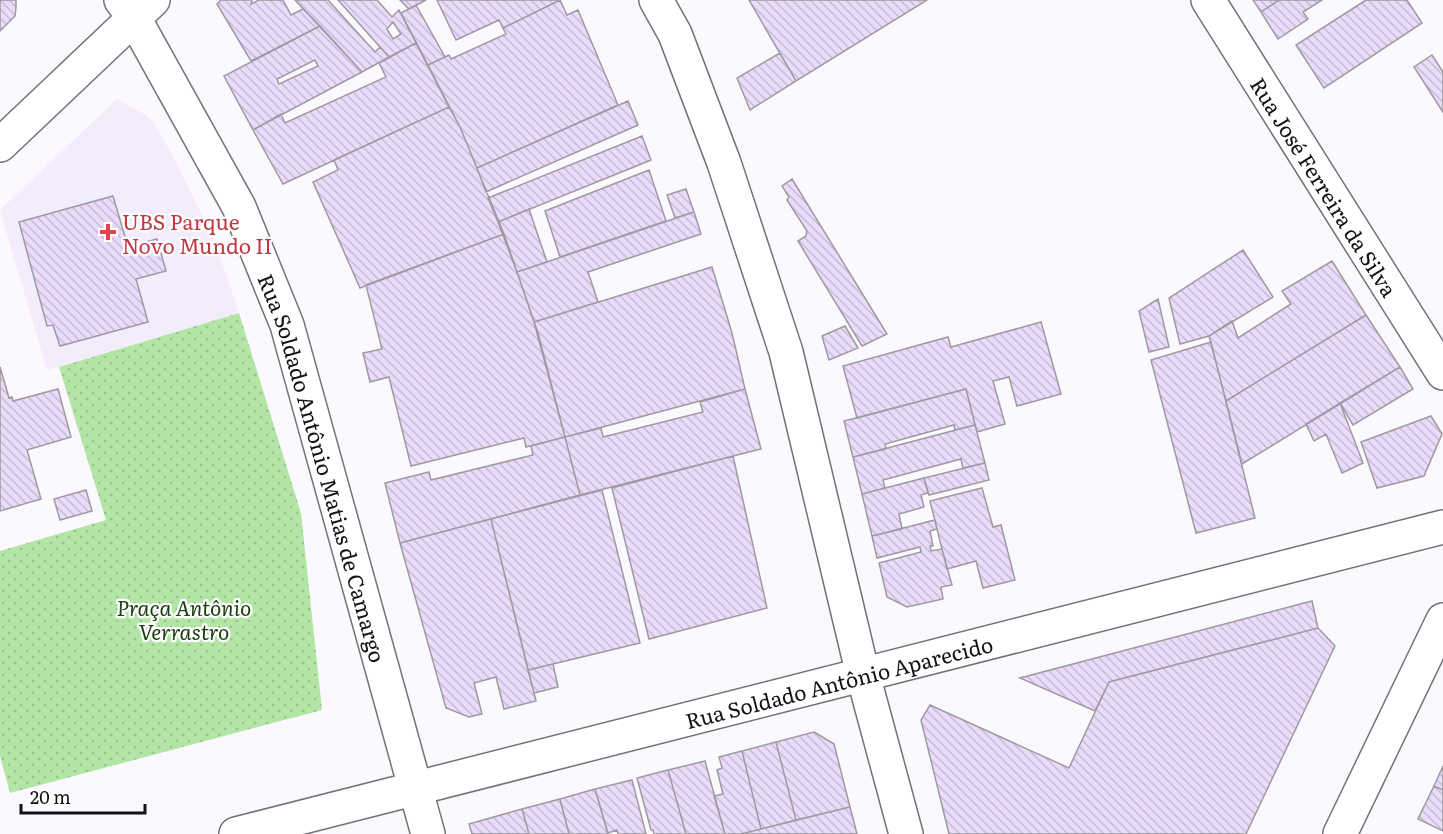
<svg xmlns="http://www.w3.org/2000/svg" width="1443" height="834" font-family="Literata,serif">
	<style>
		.medical { fill: #f3ecfd }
		.grass { fill: url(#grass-dots) }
		.building { fill: url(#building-back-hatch); stroke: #9d9aa1; stroke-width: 1.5; fill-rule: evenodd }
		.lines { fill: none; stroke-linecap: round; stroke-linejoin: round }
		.street-casing { stroke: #747178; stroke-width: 36 }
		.street { stroke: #fff; stroke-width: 33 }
		.health-dot { fill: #e0444e; stroke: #fff; stroke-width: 2 }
		.labels { text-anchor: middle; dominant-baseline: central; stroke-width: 4.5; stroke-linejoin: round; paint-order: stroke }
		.street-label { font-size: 21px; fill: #131214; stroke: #fff }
		.health-label { font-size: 21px; fill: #be3a42; stroke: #fff; text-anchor: start }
		.park-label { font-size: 21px; font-style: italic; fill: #1c4012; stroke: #fff }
	</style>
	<defs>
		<pattern id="grass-dots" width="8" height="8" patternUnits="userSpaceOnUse" patternTransform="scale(1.5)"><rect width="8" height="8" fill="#b3e6a6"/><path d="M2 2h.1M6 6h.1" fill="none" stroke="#99c48e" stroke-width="1.8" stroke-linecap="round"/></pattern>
		<pattern id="building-back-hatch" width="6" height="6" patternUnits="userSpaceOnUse" patternTransform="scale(1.5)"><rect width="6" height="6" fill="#eadbfa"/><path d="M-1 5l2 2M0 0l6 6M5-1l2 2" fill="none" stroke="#c8bbd5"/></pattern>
	</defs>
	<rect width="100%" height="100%" fill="#fbf8fe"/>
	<path class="medical" d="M117,99l27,15 10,9 20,35 41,84 24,71 -192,57 -47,-160z"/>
	<path class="grass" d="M239,313l62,200 21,197 -312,83 -10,-37v-205l106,-31 -47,-153z"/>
	<path class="building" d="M0,0h16v7l-1,9 -15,15z
		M221,0h31l-1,4 8,-4h24l8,15 12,-6 17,17 -69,35 -34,-57z
		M295,0h33l47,52 5,-5 9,10 -27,15z
		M338,0h39l15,17 7,-7 17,33 -27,14zM393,22l8,12 -8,5 -6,-10z
		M400,0h26l-17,9z
		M437,0h123l-57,28 -4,-8 -43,20z
		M560,0l7,15 11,-5 40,95 -141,63 -17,-41 -32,-62 21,-10 2,4 55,-25 -3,-6z
		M749,0h178l-131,81z
		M1253,0h26l-18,12z
		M1279,0h43l-19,12 5,7 -30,20 -17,-27z
		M1366,0h41l15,23 -98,65 -28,-43z
		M416,5l29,52 -17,8 -27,-52z
		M320,26l42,46 -109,58 -29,-54zM315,60l3,6 -39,18 -2,-5z
		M416,43l33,64 -166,77 -30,-54 28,-16 4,9 101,-46 -7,-14z
		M780,53l16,28 -46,29 -13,-32z
		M1432,55l11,17v40l-29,-45z
		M628,101l10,24 -152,67 -9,-24z
		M449,107l11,20 44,107 -144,54 -47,-106 25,-12 -4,-10z
		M642,136l9,24 -153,62 -10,-24z
		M649,170l17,51 -106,36 -15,-46z
		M792,179l95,155 -25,12 -64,-105 8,-5 1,-5 -20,-31 2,-3 -7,-11z
		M686,189l8,23 -19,6 -8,-23z
		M113,196l15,51 29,-8 9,32 -30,8 12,43 -88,24 -7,-21 -6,1 -28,-104z
		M529,209l18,53 -30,10 -19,-50z
		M694,212l7,22 -113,38 10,30 -64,20 -17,-50z
		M504,234l34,99 27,104 -39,10 -2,-9 -113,28 -22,-89 -19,5 -7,-29 19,-4 -16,-64z
		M1243,250l30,47 -64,39 -29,8 -11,-46z
		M1332,261l34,54 -140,86 -17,-65 23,-15 6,17 53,-34 -9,-13z
		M712,267l20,66 13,56 -180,48 -31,-115z
		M1158,299l11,48 -20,5 -10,-41z
		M1366,315l34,52 -158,97 -16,-63z
		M1041,322l20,72 -44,12 -8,-29 -16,4 12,43 -28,8 -11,-43 -109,29 -14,-52 105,-29 3,10z
		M845,326l13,22 -29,12 -7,-24z
		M1211,342l44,176 -59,15 -45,-173z
		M0,367l9,31 3,-1 1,4 45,-12 13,48 -44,13 14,49 -41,12z
		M1400,367l13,22 -60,36 -13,-22z
		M745,389l16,60 -181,46 -15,-58 36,-9 2,9 100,-25 -3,-10z
		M966,389l9,36 -20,5 -1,-5 -69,19 1,5 -33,8 -9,-36z
		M1340,403l23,60 -21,10 -16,-39 -12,7 -8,-17z
		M1431,416l11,18 -18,42 -47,12 -16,-46z
		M975,425l10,38 -22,5 -2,-9 -78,21 2,8 -23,6 -9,-37z
		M565,437l15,58 -180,48 -15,-60 44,-11 2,8 102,-25 -2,-9z
		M733,456l34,152 -118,31 -37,-151z
		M985,463l4,17 -60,15 -5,-17z
		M924,478l4,15 -7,2 3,12 -25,7 3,15 -30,7 -10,-42z
		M982,488l11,39 8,-2 14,55 -32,8 -7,-27 -29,8 -17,-68z
		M86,490l6,21 -32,9 -6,-21z
		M602,490l38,153 -112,27 -37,-151z
		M491,519l45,182 -32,8 -8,-32 -22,6 8,31 -13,3 -23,-9 -46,-165z
		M935,520l2,9 -7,2 3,15h-3l1,5 11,-2 10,36 -11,2 2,12 -36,8 -20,-10 -8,-34 42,-11 -1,-5 -43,11 -5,-22z
		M1312,601l6,27 -209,54 -14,29 -75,-33z
		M1318,628l17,18 -89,188h-297l-28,-114 9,-15 139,63 40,-86z
		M553,664l5,23 -24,6 -6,-23z
		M814,732l20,12 16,63 -54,13 -20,-78z
		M776,742l20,78 -35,9 -19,-78z
		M742,751l19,78 -20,5h-16l-11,-38 9,-2 -6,-24 5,-2 -3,-11z
		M705,761l20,73h-39l-18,-64z
		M1443,766v24l-9,-4z
		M668,770l18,64h-32l-1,-4h-2l-14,-52z
		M632,780l14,54h-28l-1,-4 -9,3 -13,-44z
		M1434,786l9,4v41l-25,-12z
		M595,789l13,45h-39l-9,-35z
		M560,799l9,35h-40l-7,-25z
		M850,807l7,27h-116l20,-5z
		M522,809l7,25h-57l-3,-10z"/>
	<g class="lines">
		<g class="street-casing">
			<g id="street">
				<path id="s1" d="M121,0l13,18 105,189 48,118 141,509"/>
				<path d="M656,0l19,34 49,129 62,189 77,323 43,159"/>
				<path id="s2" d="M1208,0l235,373"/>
				<path d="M0,145l153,-145"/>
				<path id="s3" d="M236,834l1207,-307"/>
				<path d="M1340,834l103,-214"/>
			</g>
		</g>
		<use href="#street" class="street"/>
	</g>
	<path class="health-dot" d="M105 223h6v6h6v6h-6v6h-6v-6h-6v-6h6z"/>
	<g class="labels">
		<g class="street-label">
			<text stroke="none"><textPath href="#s2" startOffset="220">Rua José Ferreira da Silva</textPath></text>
			<text stroke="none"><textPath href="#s1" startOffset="513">Rua Soldado Antônio Matias de Camargo</textPath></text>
			<text stroke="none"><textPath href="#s3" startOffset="622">Rua Soldado Antônio Aparecido</textPath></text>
		</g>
		<g class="health-label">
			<text x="122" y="220">UBS Parque<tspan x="122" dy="24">Novo Mundo II</tspan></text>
		</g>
		<g class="park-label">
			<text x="184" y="606">Praça Antônio<tspan x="184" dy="24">Verrastro</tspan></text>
		</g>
	</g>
	<path d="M21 804v9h124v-9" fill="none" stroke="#131214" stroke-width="3"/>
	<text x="30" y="804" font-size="18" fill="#131214" stroke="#ffffff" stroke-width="4.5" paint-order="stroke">20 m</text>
</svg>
